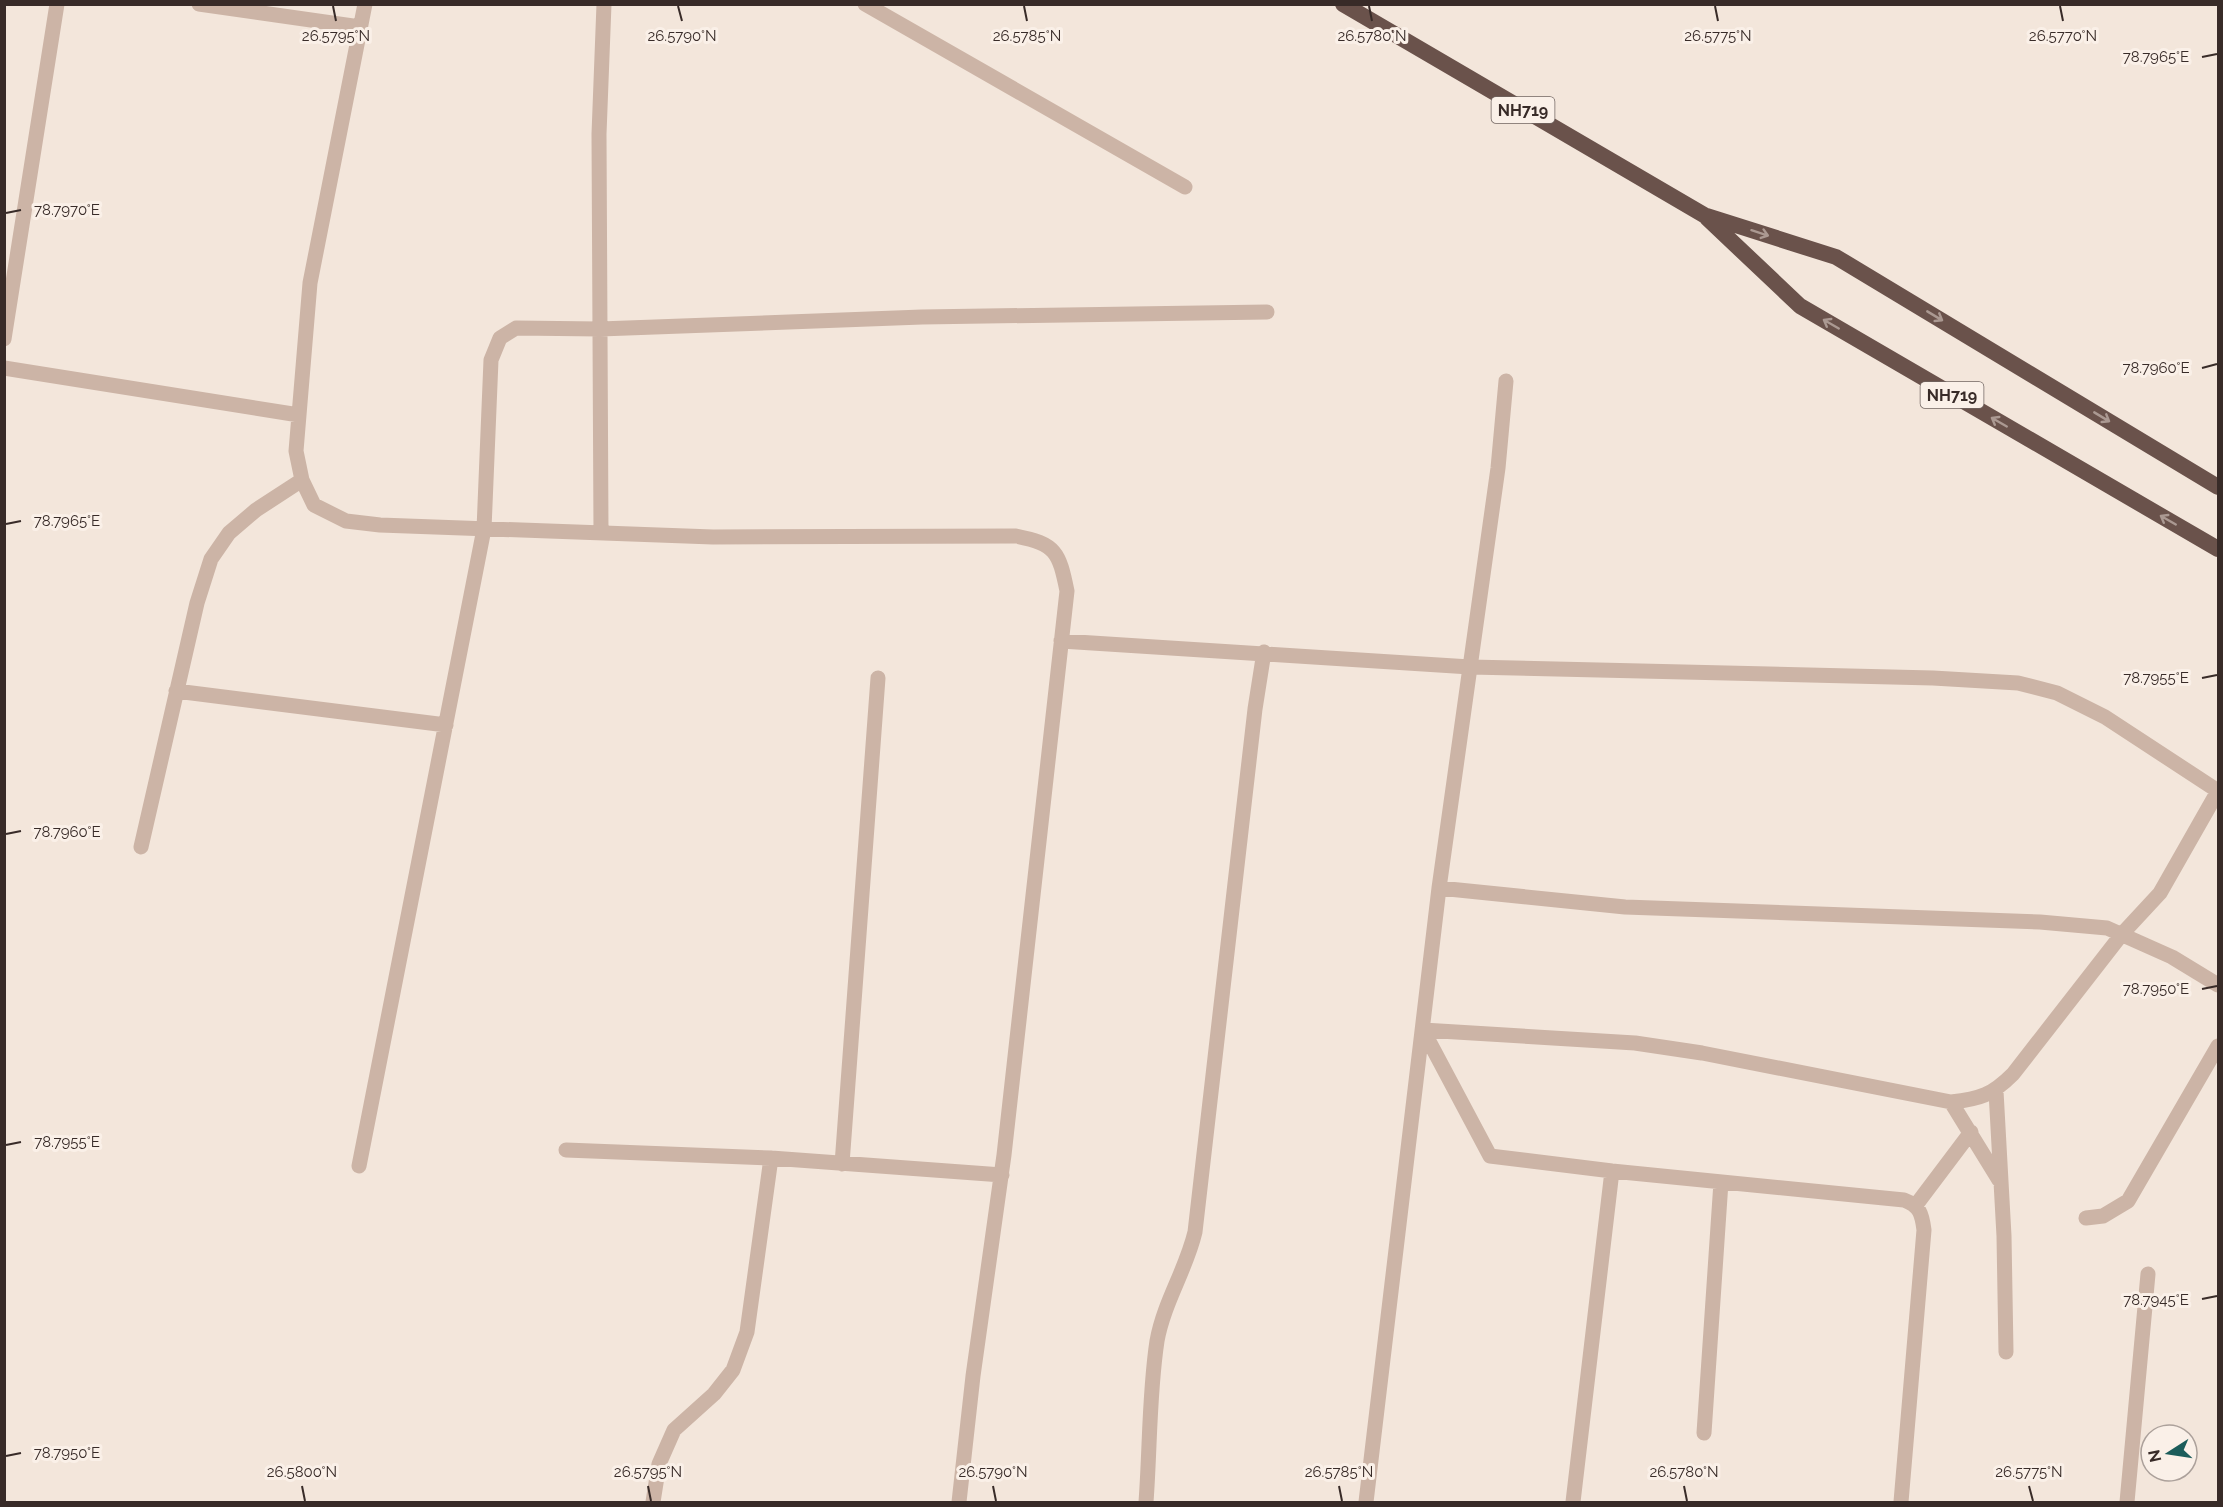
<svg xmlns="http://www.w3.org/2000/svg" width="2223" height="1507" font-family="Raleway,sans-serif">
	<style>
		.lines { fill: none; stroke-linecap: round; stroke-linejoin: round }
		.minor { stroke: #ccb4a6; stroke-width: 15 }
		.trunk { stroke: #6a524b; stroke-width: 16 }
		.oneway { stroke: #ab9992 }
		.ticks { fill: none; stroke: #382b28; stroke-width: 2 }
		.labels { text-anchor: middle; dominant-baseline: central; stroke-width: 6; stroke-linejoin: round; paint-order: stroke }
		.shield { fill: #faf0e8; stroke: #726662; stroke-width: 1.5 }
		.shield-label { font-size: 16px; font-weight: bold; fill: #382b28 }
		.ticks-label { font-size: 15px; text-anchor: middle; fill: #382b28; stroke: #faf0e8; stroke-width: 6; stroke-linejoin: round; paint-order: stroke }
	</style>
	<rect width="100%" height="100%" fill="#f3e6db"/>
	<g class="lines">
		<path class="minor" d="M199,4l161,23
			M365,4l-55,279 -14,168 6,29 12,25 32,16 34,4 333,12 303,-1c40,8 43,16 51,55l-63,564 -31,221 -14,126
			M865,4l320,183
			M4,339l53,-335
			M4,368l295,47
			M601,533l-2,-399 5,-130
			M1061,641l409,26 463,11 85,5 39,10 48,24 113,74
			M176,691l270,34
			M141,847l56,-244 14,-44 18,-26 27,-23 46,-30
			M1439,888l186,19 415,15 67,6 65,29 46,28
			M1423,1030l212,13 67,10 249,49c29,-3 41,-7 62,-28l109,-140 38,-41 58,-102
			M1423,1030l67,126 122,15 292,29c16,6 18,14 20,30l-23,272
			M1996,1091l8,145 2,116
			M1951,1102l48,78
			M566,1150l205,8 231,17
			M842,1164l36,-486
			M359,1166l125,-637 7,-169 9,-22 16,-10 84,1 322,-12 345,-5
			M1916,1205l55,-73
			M2086,1218l17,-2 25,-15 90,-155
			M1704,1433l17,-251
			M653,1502l6,-38 15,-34 40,-36 19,-24 14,-38 24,-174
			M1146,1502c4,-53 3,-109 11,-161 7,-39 29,-71 38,-109l60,-523 9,-57
			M1366,1502l73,-614 59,-420 8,-87
			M1573,1502l39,-331
			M2127,1502l21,-228"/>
		<path class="trunk" d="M1343,4l361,211 132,42 382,230
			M1707,218l93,88 418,243"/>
	</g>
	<defs><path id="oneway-shaft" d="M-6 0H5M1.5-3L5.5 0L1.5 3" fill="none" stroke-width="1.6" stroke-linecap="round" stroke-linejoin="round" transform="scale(1.5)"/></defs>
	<g class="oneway">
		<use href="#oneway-shaft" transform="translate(1760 233) rotate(18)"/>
		<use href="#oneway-shaft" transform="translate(1935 316) rotate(31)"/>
		<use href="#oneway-shaft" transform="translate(1831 324) rotate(-150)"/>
		<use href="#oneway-shaft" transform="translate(2102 417) rotate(31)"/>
		<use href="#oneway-shaft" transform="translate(1999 422) rotate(-150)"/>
		<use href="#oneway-shaft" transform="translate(2168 520) rotate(-150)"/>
	</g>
	<path class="ticks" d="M333,6l3,15M678,6l4,15M1024,6l3,15M1369,6l3,15M1715,6l3,15M2060,6l3,15M2202,57l15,-3M6,213l15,-3M2202,368l15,-4M6,524l15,-3M2202,678l15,-3M6,834l15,-3M2202,989l15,-3M6,1145l15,-3M2202,1299l15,-3M6,1456l15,-3M302,1486l3,15M648,1486l3,15M993,1486l3,15M1339,1486l3,15M1684,1486l3,15M2029,1486l4,15"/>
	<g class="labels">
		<g class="shield">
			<rect x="1491.5" y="97" width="63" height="26" rx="4.5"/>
			<rect x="1920.5" y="382" width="63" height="26" rx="4.5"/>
		</g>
		<g class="shield-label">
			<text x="1523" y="110">NH719</text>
			<text x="1952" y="395">NH719</text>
		</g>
	</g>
	<g class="ticks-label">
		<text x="336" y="41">26.5795°N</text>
		<text x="682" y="41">26.5790°N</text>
		<text x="1027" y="41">26.5785°N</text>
		<text x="1372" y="41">26.5780°N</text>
		<text x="1718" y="41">26.5775°N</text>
		<text x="2063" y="41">26.5770°N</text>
		<text x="2156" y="62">78.7965°E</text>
		<text x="67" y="215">78.7970°E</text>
		<text x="2156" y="373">78.7960°E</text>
		<text x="67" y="526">78.7965°E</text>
		<text x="2156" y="683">78.7955°E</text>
		<text x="67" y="837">78.7960°E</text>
		<text x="2156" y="994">78.7950°E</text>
		<text x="67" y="1147">78.7955°E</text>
		<text x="2156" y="1305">78.7945°E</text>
		<text x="67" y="1458">78.7950°E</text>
		<text x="302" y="1477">26.5800°N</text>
		<text x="648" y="1477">26.5795°N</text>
		<text x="993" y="1477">26.5790°N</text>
		<text x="1339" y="1477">26.5785°N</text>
		<text x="1684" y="1477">26.5780°N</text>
		<text x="2029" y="1477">26.5775°N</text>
	</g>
	<rect width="2223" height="1507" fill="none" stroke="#382b28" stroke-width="12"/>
	<g transform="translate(2169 1453) rotate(258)"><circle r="28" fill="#faf0e8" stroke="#aca19b" stroke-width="1.5"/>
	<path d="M0-4.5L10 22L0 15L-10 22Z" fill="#1b5c5a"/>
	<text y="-9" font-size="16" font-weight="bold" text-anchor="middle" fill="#382b28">N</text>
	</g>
</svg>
